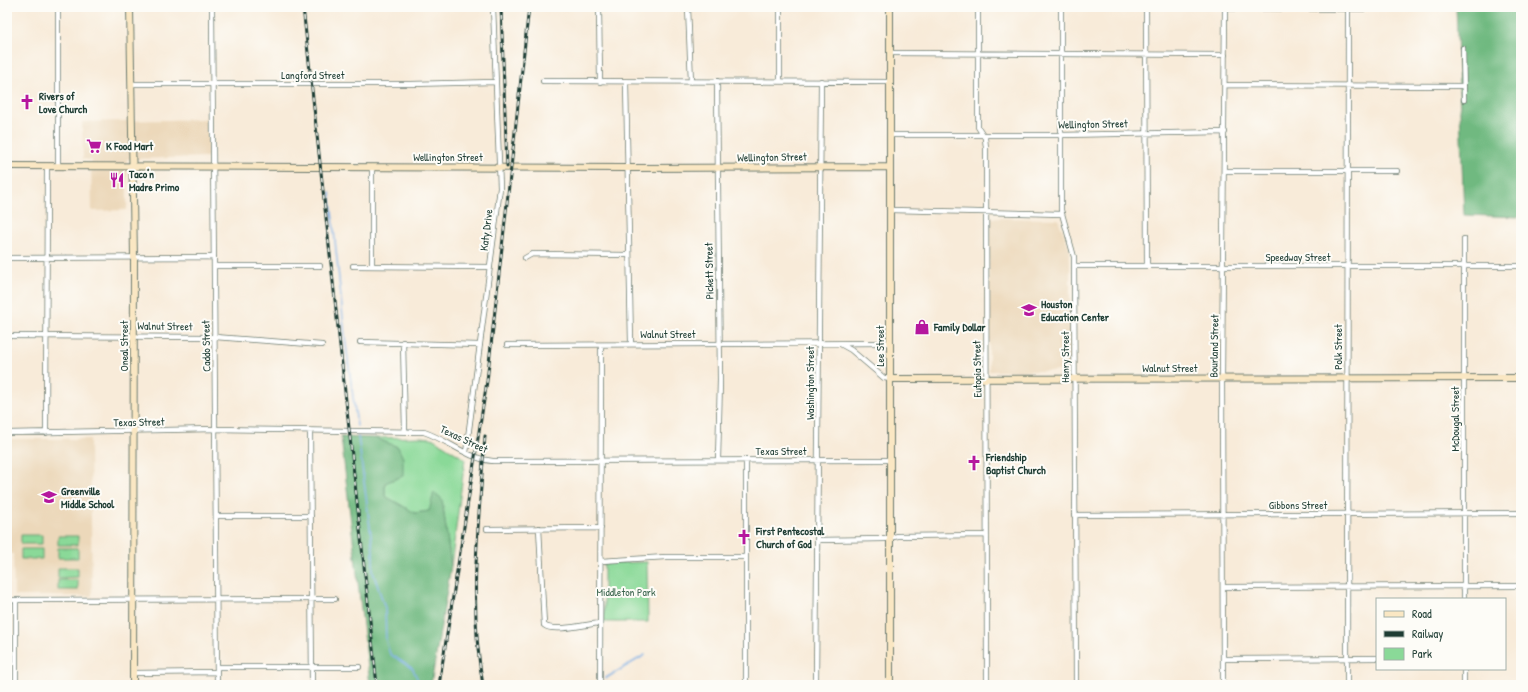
<svg xmlns="http://www.w3.org/2000/svg" width="1528" height="692" font-family="'Patrick Hand',sans-serif">
	<style>
		.built { fill: #ecd8ba }
		.green { fill: #8ad998; stroke: #548b66 }
		.forest { fill: #6fb980; stroke: #477b5a }
		.lines { fill: none; stroke-linecap: round; stroke-linejoin: round }
		.stream { stroke: #77ade5; stroke-width: 1.5 }
		.street-casing { stroke: #6b7a6e; stroke-width: 6 }
		.secondary-casing { stroke: #6b7a6e; stroke-width: 8 }
		.street { stroke: #fff; stroke-width: 4.5 }
		.secondary { stroke: #fae7c3; stroke-width: 6 }
		.rail-casing { stroke: #1f3d34; stroke-width: 3 }
		.rail { stroke: #fdfcf7; stroke-width: 1.5; stroke-dasharray: 4.5; stroke-linecap: butt }
		.labels { text-anchor: middle; dominant-baseline: central; stroke-width: 4; stroke-linejoin: round; paint-order: stroke }
		.street-label { font-size: 11px; fill: #1f3d34; stroke: #fdfcf7 }
		.poi-label { font-size: 11px; font-weight: bold; fill: #1f3d34; stroke: #fdfcf7; text-anchor: start }
		.park-label { font-size: 11px; fill: #3a644d; stroke: #fdfcf7 }
	</style>
	<rect width="100%" height="100%" fill="#fdfcf7"/>
	<filter id="ink" filterUnits="userSpaceOnUse"><feTurbulence type="fractalNoise" baseFrequency=".025" numOctaves="2"/><feDisplacementMap in="SourceGraphic" scale="8" xChannelSelector="R" yChannelSelector="G"/><feConvolveMatrix kernelMatrix="1 2 1 2 8 2 1 2 1" color-interpolation-filters="sRGB"/></filter>
	<filter id="wash" filterUnits="userSpaceOnUse"><feTurbulence type="fractalNoise" baseFrequency=".012" numOctaves="4" result="noise"/><feDisplacementMap in="SourceGraphic" scale="16" xChannelSelector="R" yChannelSelector="G"/><feGaussianBlur stdDeviation="0.9" result="paint"/><feColorMatrix in="noise" values="0 0 0 0 0 0 0 0 0 0 0 0 0 0 0 0 0 1.4 0 .05"/><feComposite in="paint" operator="in"/></filter>
	<g filter="url(#wash)">
		<rect width="100%" height="100%" fill="#f8ebd9"/>
		<path class="built" d="M208,119l1,38 -82,2v51l-35,1 -1,-51 -8,-1 -1,-37z
			M989,218l69,1 12,31v121h-81z
			M7,439h83l2,157h-78l-1,-42h-6z"/>
		<path class="green" d="M420,437l12,1 33,21 -14,107 -9,-67 -13,12 -14,2 -30,-17v-13l13,-36 -23,-9z
			M21,535h21v9h-21z
			M58,536h20v9h-20z
			M58,548h20v10h-20z
			M21,549h21v10h-21z
			M647,562l1,60h-44v-59z
			M58,568h20v9l-20,1z
			M58,580h20v10h-20z"/>
		<path class="forest" d="M1456,7h65v210l-57,-2z
			M341,437l34,1 23,9 5,11v18l-18,7v13l30,17 14,-2 5,-19 8,7 9,67 -20,119h-61z"/>
		<g class="lines">
			<path class="stream" d="M330,192l15,145 12,89
				M358,436l15,114v22l12,36 1,33 4,13 23,15 7,16
				M606,678l39,-23
				M592,685l3,-2"/>
		</g>
	</g>
	<g filter="url(#ink)">
		<g class="lines">
			<g class="street-casing">
				<path id="street" d="M212,7l5,678
					M599,7l1,75
					M688,7l3,75
					M978,7v120l7,11 1,10 1,537
					M1061,7v203l13,47 2,428
					M1146,7l1,259
					M1225,8l163,1
					M1463,48l1,52
					M890,53l335,2
					M780,80v-73
					M543,81l347,1
					M717,81l3,299 -2,80
					M626,82l5,262
					M131,84h280l84,-2
					M1225,85l239,1
					M890,135h171l164,-3
					M58,166v-159
					M1225,171h172
					M890,210l172,4
					M1464,239v360
					M7,258l207,-1
					M525,258l7,-4 97,1
					M214,266h106
					M353,266l137,1
					M372,266v-99
					M1074,266h447
					M7,336l208,1 107,8
					M360,342l120,3
					M403,342l2,89
					M507,345l383,-2
					M842,345l9,5 33,28 6,1
					M310,431l2,254
					M7,433l209,-4 208,3c24,8 44,27 69,29l396,-1
					M46,433l1,-267
					M466,453l34,-265 -7,-181
					M1074,515l447,-2
					M216,516h95
					M539,528l5,97c9,8 43,-1 56,-2
					M487,529l114,-1
					M817,540l68,-1 13,-3 88,-1
					M601,561l65,-4h80
					M1224,587l297,-1
					M7,600l328,-1
					M1224,659l153,-1
					M217,667h142
					M1464,669v16
					M133,673l84,-1
					M16,685v-85
					M600,685l1,-340
					M746,685v-225
					M816,685l5,-604
					M1223,685l-1,-307 3,-371
					M1347,685l1,-676"/>
			</g>
			<g class="secondary-casing">
				<path id="secondary" d="M130,7l4,251 -1,427
					M890,7v678
					M7,166l622,2 261,-1
					M890,379l631,-1"/>
			</g>
			<use href="#street" class="street"/>
			<use href="#secondary" class="secondary"/>
			<g class="rail-casing">
				<path id="rail" d="M303,7l74,678
					M501,7l6,160
					M439,685l48,-304 42,-374
					M483,685c-15,-82 -4,-166 2,-249"/>
			</g>
			<use href="#rail" class="rail"/>
		</g>
	</g>
	<defs>
		<g id="church-bare" transform="scale(1.2)"><path d="M-1.2-6h2.4v3.5h3.3v2.4h-3.3V6h-2.4V-.1h-3.3v-2.4h3.3Z" fill="#b5179e" stroke="#fdfcf7" stroke-width="2.5" paint-order="stroke"/></g>
		<g id="supermarket-bare" transform="scale(1.2)"><path d="M-6-5.5h2.5l.6 2H6L4.5 2H-2.5L-4.4-4H-6ZM-1.5 3.2a1.3 1.3 0 1 0 .1 0ZM3 3.2a1.3 1.3 0 1 0 .1 0Z" fill="#b5179e" stroke="#fdfcf7" stroke-width="2.5" paint-order="stroke"/></g>
		<g id="restaurant-bare" transform="scale(1.2)"><path d="M-5-6h1v4h1v-4h1v4h1v-4h1v5L-1.5 .5V6h-2V.5L-5-1ZM5-6V6H3V1.5H1.5Q1.5-4 5-6Z" fill="#b5179e" stroke="#fdfcf7" stroke-width="2.5" paint-order="stroke"/></g>
		<g id="school-bare" transform="scale(1.2)"><path d="M0-5L7-2L0 1L-7-2ZM-4 1L0 2.5L4 1V4Q0 6-4 4Z" fill="#b5179e" stroke="#fdfcf7" stroke-width="2.5" paint-order="stroke"/></g>
		<g id="shop-bare" transform="scale(1.2)"><path d="M-5-2.5h2.3a2.7 3.5 0 0 1 5.4 0H5L5.5 6h-11ZM-1.5-2.5h3a1.5 2.3 0 0 0-3 0Z" fill="#b5179e" stroke="#fdfcf7" stroke-width="2.5" paint-order="stroke"/></g>
	</defs>
	<g fill-rule="evenodd">
		<use href="#church-bare" x="27" y="102"/>
		<use href="#supermarket-bare" x="94" y="146"/>
		<use href="#restaurant-bare" x="117" y="180"/>
		<use href="#school-bare" x="1029" y="310"/>
		<use href="#shop-bare" x="922" y="327"/>
		<use href="#church-bare" x="974" y="463"/>
		<use href="#school-bare" x="49" y="497"/>
		<use href="#church-bare" x="744" y="537"/>
	</g>
	<g class="labels">
		<g class="street-label">
			<text x="313" y="75">Langford Street</text>
			<text transform="translate(1093 124) rotate(-1)">Wellington Street</text>
			<text x="448" y="157">Wellington Street</text>
			<text transform="translate(772 157) rotate(-1)">Wellington Street</text>
			<text transform="translate(486 230) rotate(-83)">Katy Drive</text>
			<text x="1298" y="257">Speedway Street</text>
			<text transform="translate(709 271) rotate(-91)">Pickett Street</text>
			<text transform="translate(165 326) rotate(1)">Walnut Street</text>
			<text x="668" y="334">Walnut Street</text>
			<text transform="translate(124 346) rotate(-90)">Oneal Street</text>
			<text transform="translate(206 346) rotate(-91)">Caddo Street</text>
			<text transform="translate(880 346) rotate(-90)">Lee Street</text>
			<text transform="translate(1214 346) rotate(-89)">Bourland Street</text>
			<text transform="translate(1338 347) rotate(-90)">Polk Street</text>
			<text transform="translate(1065 357) rotate(-90)">Henry Street</text>
			<text x="1170" y="368">Walnut Street</text>
			<text transform="translate(977 369) rotate(-91)">Eutopia Street</text>
			<text transform="translate(810 383) rotate(-90)">Washington Street</text>
			<text transform="translate(1455 419) rotate(-90)">McDougal Street</text>
			<text transform="translate(139 422) rotate(-1)">Texas Street</text>
			<text transform="translate(464 439) rotate(25)">Texas Street</text>
			<text x="781" y="451">Texas Street</text>
			<text x="1298" y="505">Gibbons Street</text>
		</g>
		<g class="poi-label">
			<text x="39" y="96">Rivers of<tspan x="39" dy="13">Love Church</tspan></text>
			<text x="106" y="146">K Food Mart</text>
			<text x="129" y="174">Taco'n<tspan x="129" dy="13">Madre Primo</tspan></text>
			<text x="1041" y="304">Houston<tspan x="1041" dy="13">Education Center</tspan></text>
			<text x="934" y="327">Family Dollar</text>
			<text x="986" y="457">Friendship<tspan x="986" dy="13">Baptist Church</tspan></text>
			<text x="61" y="491">Greenville<tspan x="61" dy="13">Middle School</tspan></text>
			<text x="756" y="531">First Pentecostal<tspan x="756" dy="13">Church of God</tspan></text>
		</g>
		<g class="park-label">
			<text x="626" y="592">Middleton Park</text>
		</g>
	</g>
	<rect width="1528" height="692" fill="none" stroke="#fdfcf7" stroke-width="24"/>
	<rect x="1376" y="598" width="130" height="72" fill="#fdfcf7" stroke="#a4b0a9"/>
	<rect x="1384" y="611" width="20" height="6" fill="#fae7c3" stroke="#a4b0a9"/>
	<text x="1412" y="618" font-size="12" fill="#1f3d34">Road</text>
	<rect x="1384" y="631" width="20" height="6" fill="#1f3d34" stroke="#a4b0a9"/>
	<text x="1412" y="638" font-size="12" fill="#1f3d34">Railway</text>
	<rect x="1384" y="648" width="20" height="12" fill="#8ad998" stroke="#a4b0a9"/>
	<text x="1412" y="658" font-size="12" fill="#1f3d34">Park</text>
</svg>
